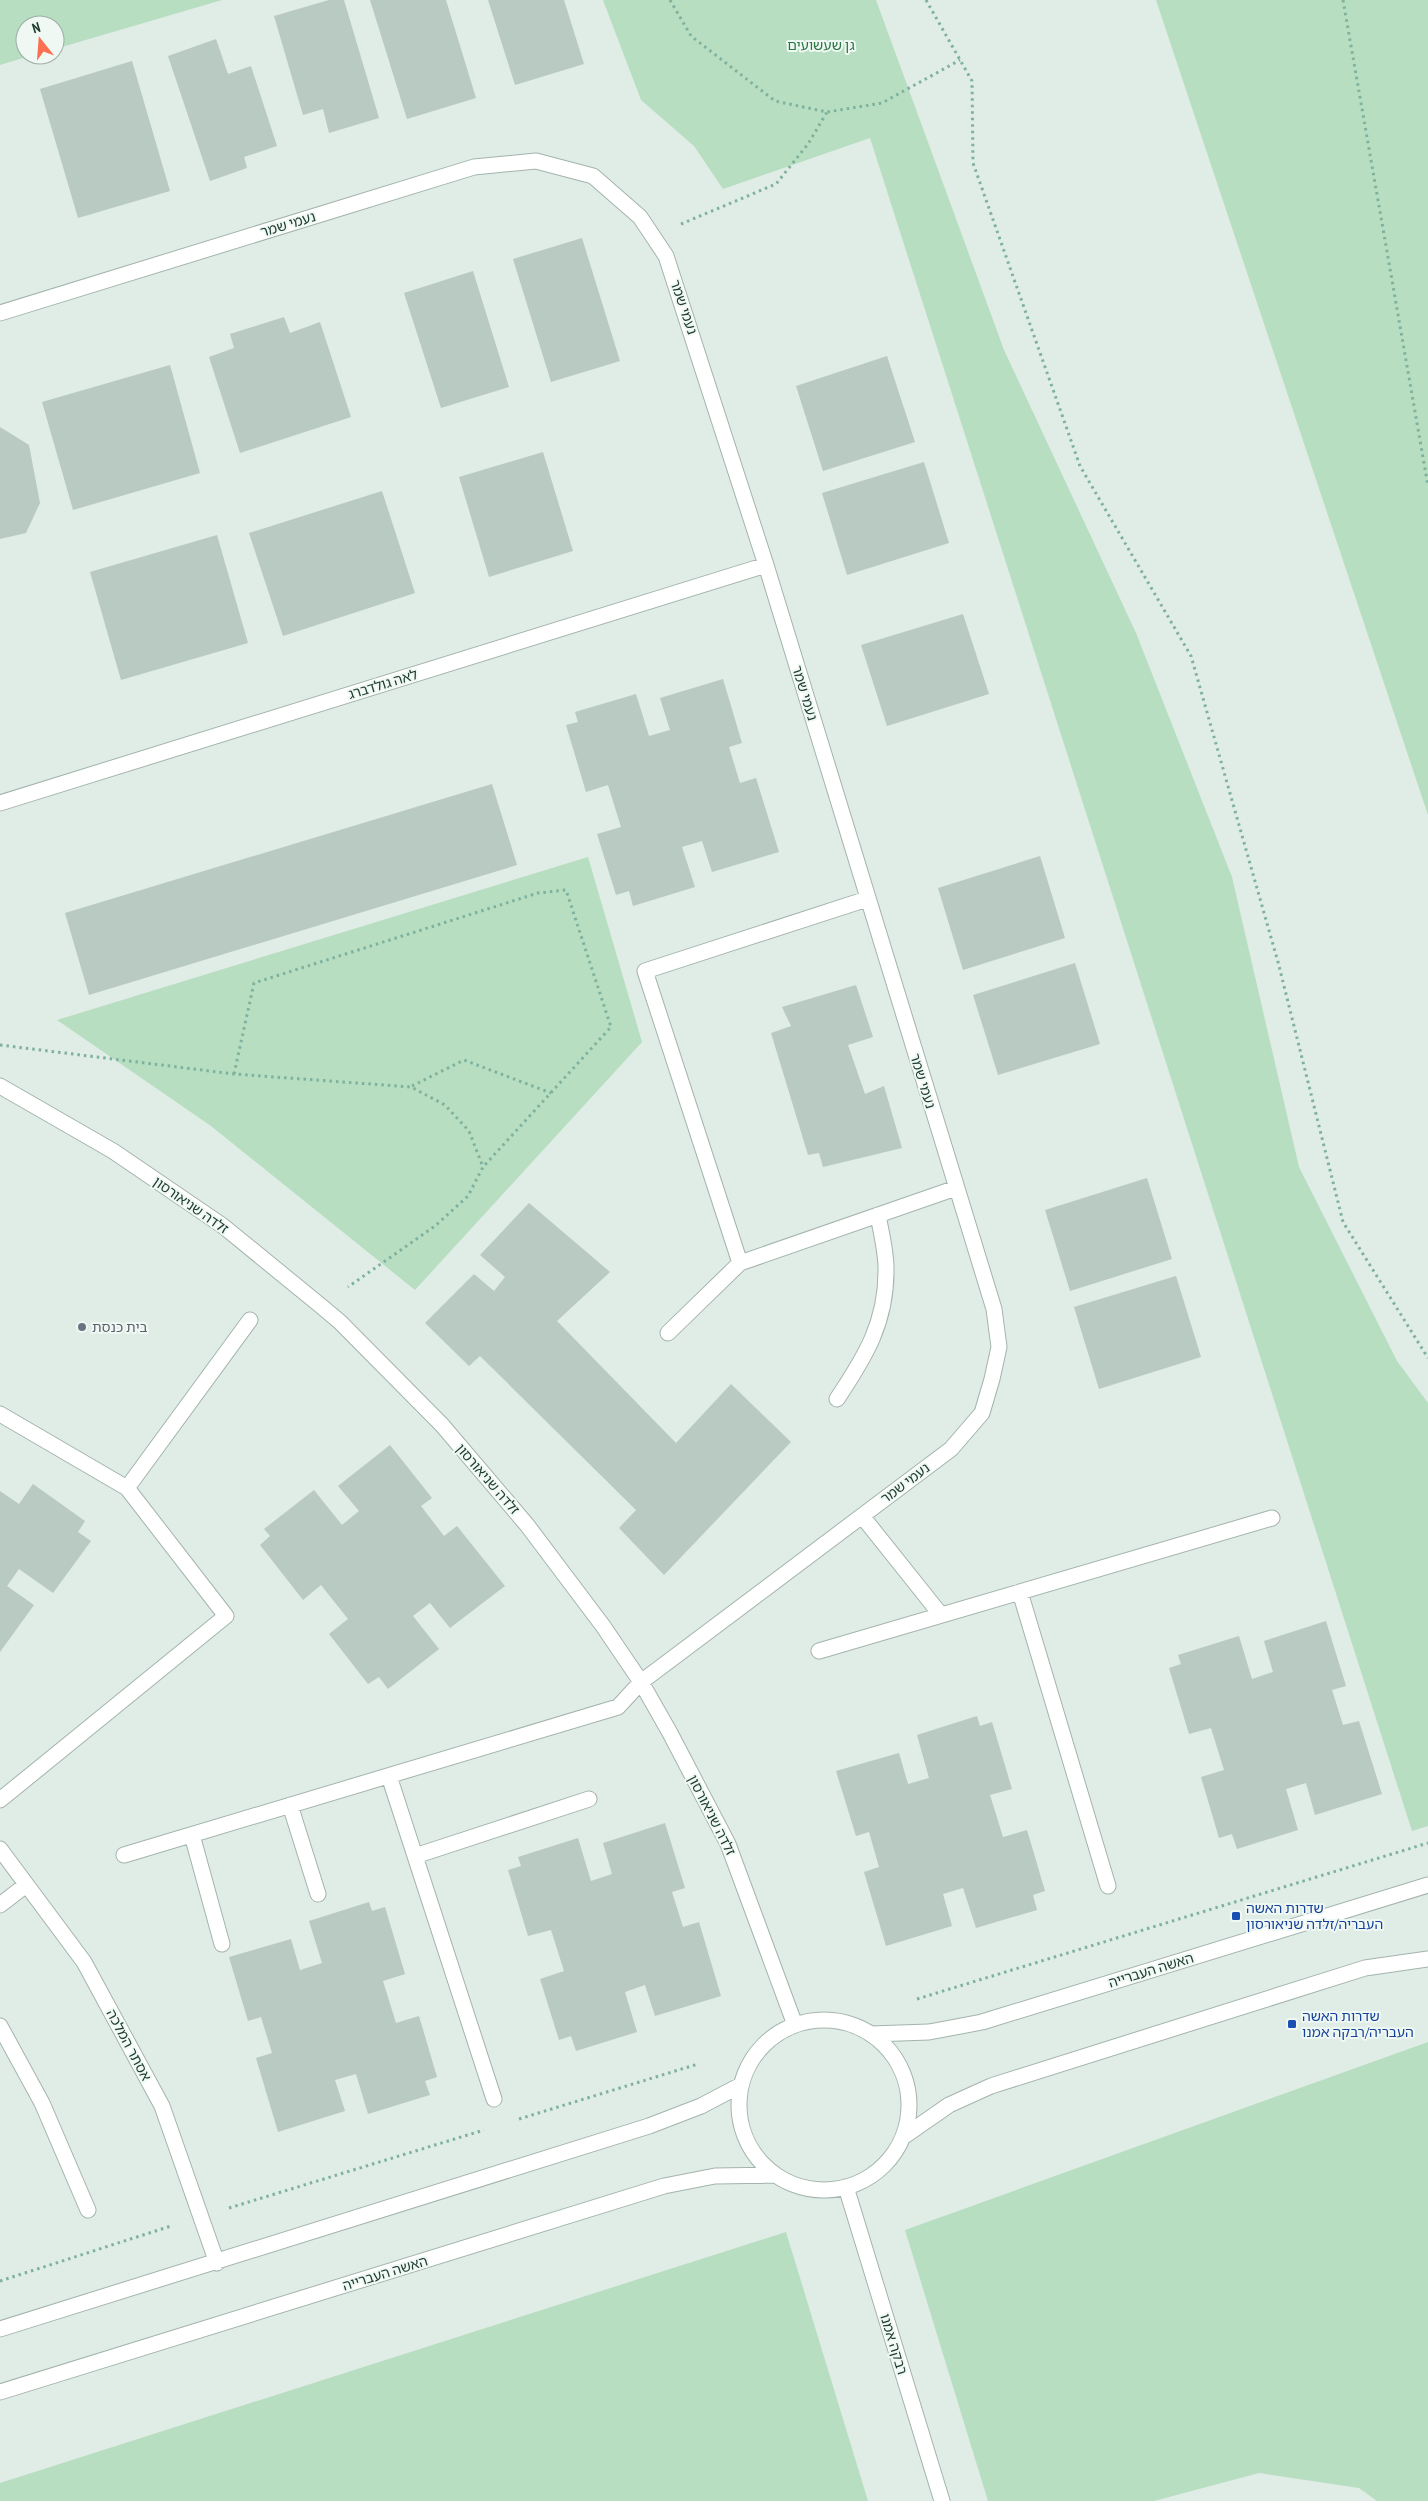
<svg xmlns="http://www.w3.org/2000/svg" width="1428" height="2501" font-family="'PT Sans Narrow','Noto Sans Hebrew',sans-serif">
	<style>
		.green { fill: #b7dec0 }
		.building { fill: #b8cac1 }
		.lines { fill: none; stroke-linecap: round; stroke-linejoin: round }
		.minor-casing { stroke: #a3b4ad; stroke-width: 17 }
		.path { stroke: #7eb19e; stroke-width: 3; stroke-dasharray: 2.5 4; stroke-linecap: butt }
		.minor { stroke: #fff; stroke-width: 15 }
		.worship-dot { fill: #6b7280; stroke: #f0f8f4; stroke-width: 2 }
		.transit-dot { fill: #1a4fb4; stroke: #f0f8f4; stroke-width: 2 }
		.labels { text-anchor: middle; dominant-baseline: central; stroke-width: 4; stroke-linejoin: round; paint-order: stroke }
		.park-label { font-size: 14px; fill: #287642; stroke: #f0f8f4 }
		.street-label { font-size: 14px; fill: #203d33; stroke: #f0f8f4 }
		.worship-label { font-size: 14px; fill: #5b616d; stroke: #f0f8f4; text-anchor: start }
		.transit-label { font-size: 14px; fill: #164399; stroke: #f0f8f4; text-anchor: start }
	</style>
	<rect width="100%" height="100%" fill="#e0ece6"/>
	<path class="green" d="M0,0h222l-167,49v-24h-30v30h8l-33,10z
		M603,0h273l128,350 132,283 96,244 67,290 98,194 31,42v423l-16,5 -542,-1693 -147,51 -29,-43 -53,-46z
		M1156,0h272v815z
		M588,857l54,185 -227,248 -204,-164 -154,-106z
		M1428,2042v459h-51l-18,-13 -100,-15 -105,28h-166l-83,-271z
		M786,2232l82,269h-868v-18z"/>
	<path class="building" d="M329,0h15l35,118 -50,15 -6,-24 -20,6 -29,-99z
		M370,0h76l30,98 -69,21z
		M488,0h76l20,64 -69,21z
		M216,39l12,35 23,-8 26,80 -33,11 3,11 -37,13 -42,-125z
		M132,61l38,130 -92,27 -38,-129z
		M582,238l38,123 -69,21 -38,-123z
		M473,271l36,116 -68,21 -37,-115z
		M284,317l6,16 30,-11 31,95 -111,36 -31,-96 25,-9 -4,-14z
		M887,356l28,86 -92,29 -27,-85z
		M170,365l30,108 -127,37 -31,-108z
		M0,427l29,18 11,58 -14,30 -26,6z
		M543,452l30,99 -84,26 -30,-100z
		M924,462l25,81 -102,32 -25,-82z
		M382,491l33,102 -132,43 -34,-103z
		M217,535l31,108 -127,37 -31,-108z
		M963,614l26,80 -102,32 -26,-81z
		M723,679l19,64 -13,4 11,36 16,-5 23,74 -67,20 -10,-31 -20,6 13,40 -62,19 -4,-15 -13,4 -19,-61 24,-7 -13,-42 -22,7 -20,-67 12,-3 -3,-10 61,-18 13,42 21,-6 -10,-32z
		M492,784l25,81 -428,130 -24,-82z
		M1040,856l25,82 -102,32 -25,-82z
		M1075,963l25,81 -102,31 -25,-80z
		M856,985l17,52 -25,8 17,49 19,-8 18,62 -79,19 -4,-14 -11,2 -37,-122 20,-7 -9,-19z
		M1147,1178l25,81 -102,32 -25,-81z
		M529,1203l81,69 -53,49 119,122 55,-59 60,58 -127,133 -45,-47 17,-18 -156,-154 -11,10 -44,-43 49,-49 20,17 11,-14 -25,-22z
		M1176,1276l25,81 -102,32 -25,-82z
		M390,1445l42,53 -11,8 23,30 13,-10 48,60 -55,42 -20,-25 -17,13 26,33 -51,40 -9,-12 -11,7 -39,-50 19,-15 -27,-34 -18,15 -43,-55 10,-9 -6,-7 50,-39 28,35 17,-14 -21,-25z
		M33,1484l52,37 -7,11 13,9 -38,52 -34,-24 -12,17 27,19 -34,47v-161l19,13z
		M1326,1621l20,65 -14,4 11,35 16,-4 23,73 -67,21 -9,-32 -20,6 12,41 -61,19 -5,-15 -13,4 -18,-61 23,-7 -13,-42 -22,6 -20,-66 12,-4 -3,-9 61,-19 13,43 21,-7 -9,-31z
		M977,1716l3,10 12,-4 20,67 -22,6 13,42 24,-7 18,61 -12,4 4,15 -61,18 -13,-40 -20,6 9,32 -66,20 -22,-74 15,-5 -10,-35 -13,4 -20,-65 63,-18 9,31 21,-6 -12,-43z
		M665,1823l20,65 -13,4 11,35 16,-5 22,74 -66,20 -10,-31 -20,7 12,40 -61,19 -5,-15 -12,4 -19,-61 24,-8 -13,-41 -23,6 -20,-66 13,-4 -3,-9 60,-19 13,43 21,-7 -9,-31z
		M369,1902l3,9 13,-4 20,67 -22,7 13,42 23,-7 18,61 -12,4 5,14 -62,19 -12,-40 -21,6 10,31 -67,21 -22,-74 16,-5 -11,-36 -13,4 -19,-64 62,-18 9,31 22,-7 -13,-42z"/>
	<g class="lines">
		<g class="minor-casing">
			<path id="minor" d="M0,313l474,-146 62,-6 57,15 47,41 26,39 100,309 228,744 5,38 -7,32 -10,34 -31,36 -310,233 -23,25 -494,148
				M0,803l766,-238
				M867,899l-222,72 95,292 216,-75
				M0,1086l113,65 110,75 98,80 19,16 102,103 85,100 76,101 38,56 29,51 58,111 67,181
				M668,1333l72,-70
				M837,1399c28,-42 50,-77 49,-131 0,-17 -5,-36 -8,-53
				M0,1414l127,74 99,128 -226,184
				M127,1488l123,-168
				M862,1516l79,99
				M1020,1592l88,294
				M819,1651l453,-133
				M389,1776l105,323
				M290,1805l28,89
				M192,1835l30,109
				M0,1849l84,113 78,144 55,157
				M415,1856l174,-57
				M0,1905l26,-20
				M739 2105a85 85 0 1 1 170 0a85 85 0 1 1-170 0Z
				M0,2026l42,77 46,107
				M871,2034l58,-2 53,-10 446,-137
				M903,2137l46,-32 42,-19 374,-118 63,-9
				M846,2187l96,314
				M0,2329l649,-203 52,-20 40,-21
				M0,2392l664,-206 51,-10 59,-1"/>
		</g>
		<path class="path" d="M670,0l21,36 84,65 52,11 55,-9 78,-43
			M926,0l46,81 1,82 107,303 111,190 87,306 65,260 85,136
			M1343,0l85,486
			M681,224l95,-40 32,-40 19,-32
			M0,1045l234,29 177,13 34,18 24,26 14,36 -15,29 -33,30 -87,61
			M234,1074l20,-91 284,-90 28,-3 45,137 -128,140
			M412,1086l52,-26 87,33
			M917,1999l511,-156
			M519,2119l179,-55
			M229,2208l255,-78
			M0,2281l171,-55"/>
		<use href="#minor" class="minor"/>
	</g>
	<circle class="worship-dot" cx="82" cy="1327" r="5"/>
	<g class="transit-dot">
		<rect x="1231" y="1911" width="10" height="10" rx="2.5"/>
		<rect x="1287" y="2019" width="10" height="10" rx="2.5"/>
	</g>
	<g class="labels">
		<g class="park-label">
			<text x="821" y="45">גן שעשועים</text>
		</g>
		<g class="street-label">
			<text transform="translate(288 224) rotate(-17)">נעמי שמר</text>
			<text transform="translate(684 307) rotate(71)">נעמי שמר</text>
			<text transform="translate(383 684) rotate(-17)">לאה גולדברג</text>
			<text transform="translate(805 693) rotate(73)">נעמי שמר</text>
			<text transform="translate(923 1081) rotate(73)">נעמי שמר</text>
			<text transform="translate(191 1205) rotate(35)">זלדה שניאורסון</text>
			<text transform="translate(488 1479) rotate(49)">זלדה שניאורסון</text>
			<text transform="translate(905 1483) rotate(-37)">נעמי שמר</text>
			<text transform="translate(712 1815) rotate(63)">זלדה שניאורסון</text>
			<text transform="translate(1151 1970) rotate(-17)">האשה העברייה</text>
			<text transform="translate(129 2045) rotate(62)">אסתר המלכה</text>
			<text transform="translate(385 2273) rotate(-17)">האשה העברייה</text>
			<text transform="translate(894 2344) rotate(73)">רבקה אמנו</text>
		</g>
		<g class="worship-label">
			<text x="92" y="1327">בית כנסת</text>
		</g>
		<g class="transit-label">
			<text x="1246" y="1908">שדרות האשה<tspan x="1246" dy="16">העבריה/זלדה שניאורסון</tspan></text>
			<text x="1302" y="2016">שדרות האשה<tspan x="1302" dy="16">העבריה/רבקה אמנו</tspan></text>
		</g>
	</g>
	<g transform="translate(40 40) rotate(343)"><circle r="24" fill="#f0f8f4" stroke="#9dada7"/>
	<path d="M0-4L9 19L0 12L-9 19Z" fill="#fa7050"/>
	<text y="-8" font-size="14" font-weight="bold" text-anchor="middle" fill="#203d33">N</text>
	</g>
</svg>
